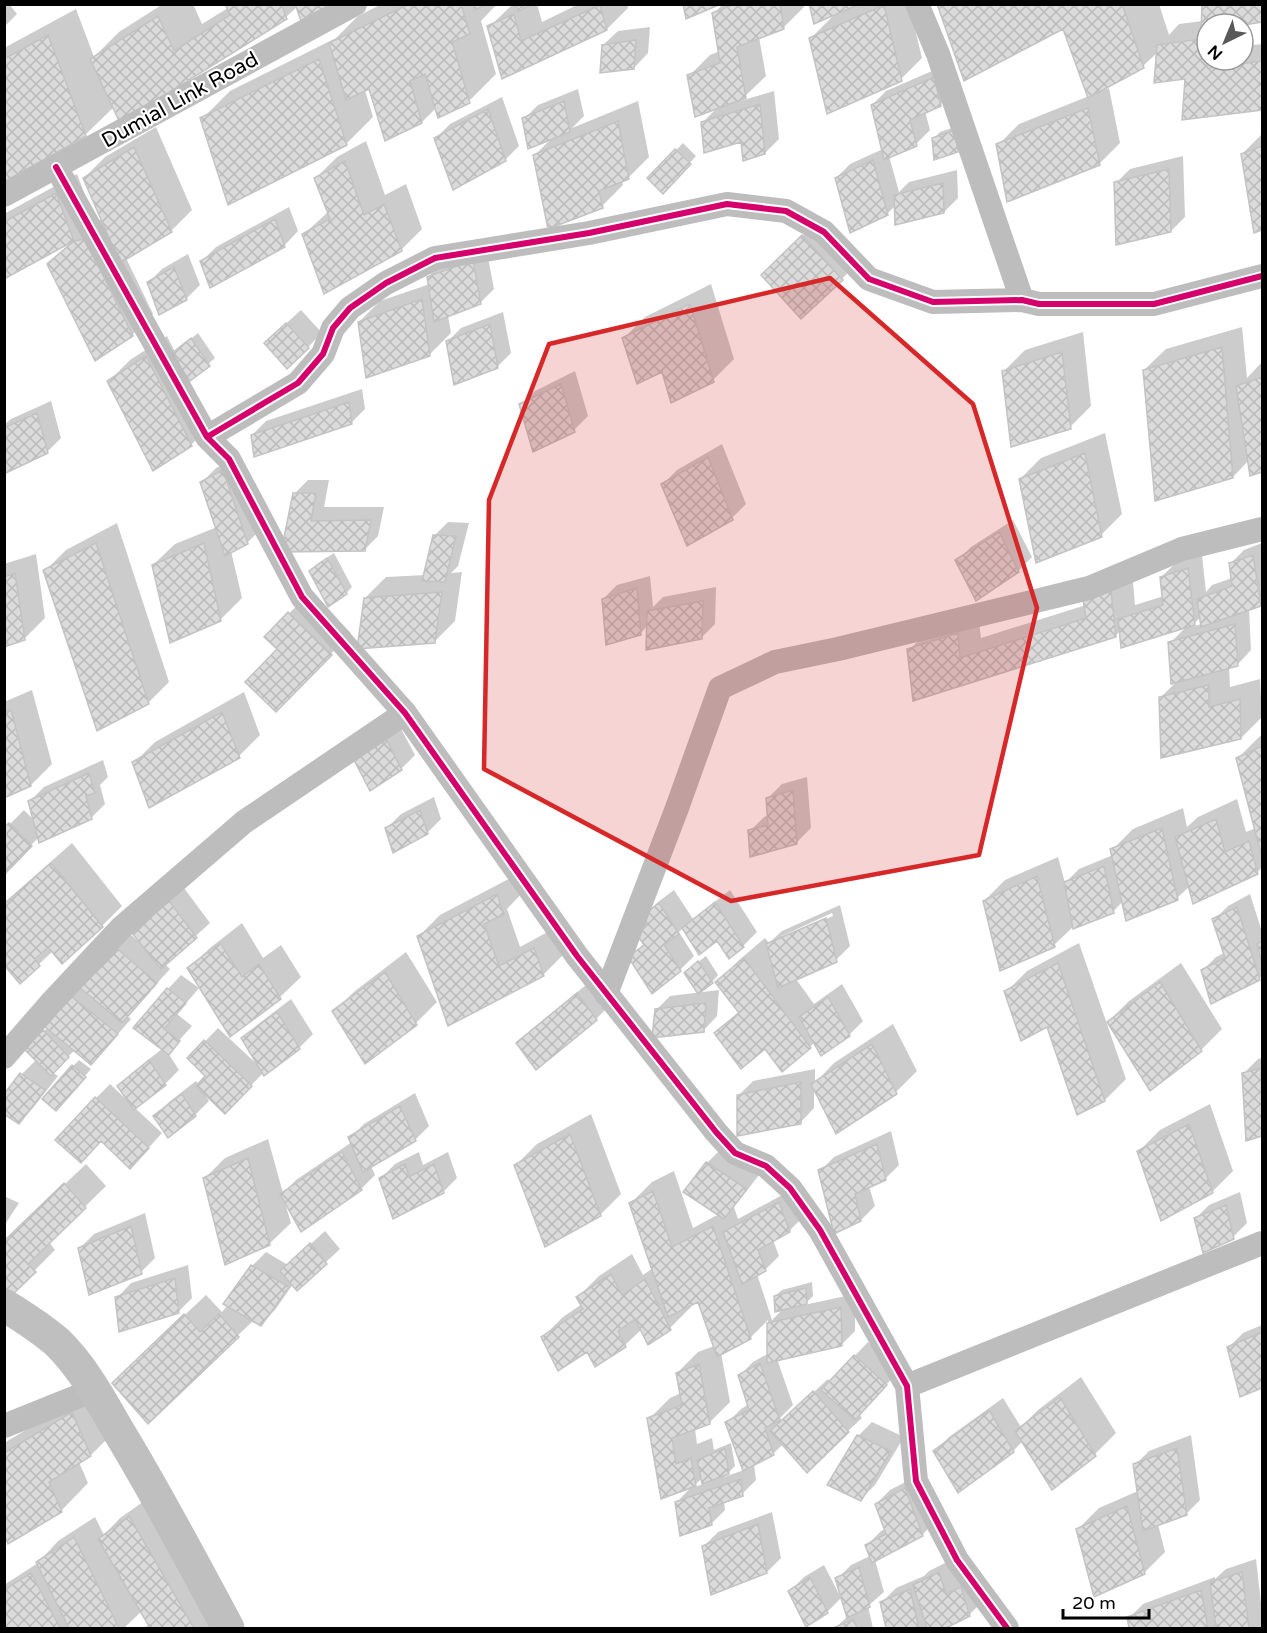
<svg xmlns="http://www.w3.org/2000/svg" width="1267" height="1633" font-family="'Varela Round',sans-serif">
	<style>
		.shadow { fill: #0003; fill-rule: evenodd }
		.building { fill: url(#building-cross-hatch); stroke: #c3c3c3; stroke-width: 1.5 }
		.lines { fill: none; stroke-linecap: round; stroke-linejoin: round }
		.street { stroke: #bdbdbd; stroke-width: 24 }
		.secondary { stroke: #bfbfbf; stroke-width: 33 }
		.cycleway-casing { stroke: #fff; stroke-width: 10 }
		.cycleway { stroke: #d6006c; stroke-width: 6 }
		.marked { fill: #d62828; fill-opacity: 0.2; stroke: #d62828; stroke-width: 4.5; stroke-linejoin: round }
		.labels { text-anchor: middle; dominant-baseline: central; stroke-width: 4.5; stroke-linejoin: round; paint-order: stroke }
		.street-label { font-size: 21px; fill: #000; stroke: #fff }
	</style>
	<defs>
		<pattern id="building-cross-hatch" width="8" height="8" patternUnits="userSpaceOnUse" patternTransform="scale(1.5)"><rect width="8" height="8" fill="#dbdbdb"/><path d="M0 0l8 8M0 8l8-8" fill="none" stroke="#bababa"/></pattern>
	</defs>
	<rect width="100%" height="100%" fill="#fff"/>
	<path class="shadow" d="M4,4h5l8,10 -13,13z
		M163,4h30l9,20 26,-16 -1,-4h102l-31,2 -12,11 -172,90 -29,28 -81,45v-132l72,-39 18,48 25,-25z
		M382,4h115l-16,17 15,53 -27,27 -32,6 -15,15 -52,-35 -5,3 8,27 -27,27 -144,-25 28,-28 106,-53 22,-22z
		M513,4h24l5,18 37,-18h48l1,4 -21,21 -104,48 -14,-50z
		M723,4h81v3l-21,21 -24,9 7,39 -26,25 34,-10 5,48 -14,14 -23,-13 -39,-18 16,-16 -30,-30 21,-21 10,-4 -7,-37z
		M811,4h98l13,54 -21,21 -91,-40 26,-26z
		M938,4h221l10,31 10,-11 24,-3v-17h59v16l-21,4h-34v36h36v-14l19,-2v64l-78,10 3,-41 -29,-25 -15,14 -45,24 1,2 10,-4 11,55 -21,21 -101,-19 21,-21 70,-28 -25,-69z
		M650,27l-2,26 -14,15 -31,-23 15,-14z
		M948,64l6,27 -14,14 -15,6 5,19 -14,14 -27,12 10,36 10,-10 48,-12 1,28 -14,14 -49,-6 -8,8 -51,-36 14,-14 33,-15 -11,-44 14,-14z
		M578,89l6,27 -12,12 66,-27 11,56 -21,21 -6,2 1,5 -21,21 -68,-50 19,-19 -29,-18 14,-14z
		M502,97l17,49 -14,14 -69,-22 14,-14z
		M961,125l3,19 -7,7 -24,-12 7,-7z
		M156,127l36,83 -21,21 -45,27 27,56 -21,21 -83,-71 22,-22 -67,36v-64l73,-40 18,47 7,-2 -18,-41 21,-21z
		M1262,134v94l-7,3 -13,-77z
		M366,141l19,54 21,-11 16,45 -21,21 -97,-16 24,-22 -12,-34 21,-21z
		M683,143l13,13 -33,36 -14,-14z
		M1183,156l2,61 -14,14 -55,-48 14,-14z
		M289,207l9,24 -14,15 -82,15 14,-14z
		M817,222l38,43 -13,14 -79,-4z
		M486,247l8,42 -14,14 -32,12 3,18 -21,21 -71,-32 21,-21 50,-17 -2,-7 14,-14z
		M188,254l12,31 -14,14 -38,-16 14,-14z
		M711,284l23,75 -21,21 -50,-10 -39,-32 21,-21z
		M301,310l21,23 -14,14 -28,-18z
		M503,312l8,41 -14,14 -50,-25 14,-14z
		M1242,327l5,51 15,-16v108l-11,4 -2,-14 -16,17 -89,-107 22,-21z
		M1083,332l8,74 -21,21 -66,-56 21,-21z
		M198,333l17,25 -26,22 23,44 -21,21 -82,-64 21,-21 37,-24 8,16z
		M575,371l13,45 -14,14 -53,-25 14,-14z
		M362,389l3,20 -14,14 -99,12 14,-14z
		M51,401l10,37 -14,14 -43,8v-35l7,-6z
		M1105,433l17,81 -21,21 -81,-56 21,-21z
		M722,444l24,60 -14,14 -69,-34 14,-14z
		M237,458l24,71 -14,14 -16,8 11,47 -21,21 -68,-54 22,-21 42,-17 -15,-45 14,-14z
		M308,480h21l-5,27h60l-6,29 -14,14h-81l11,-56z
		M1013,520l19,37 -14,14 -61,-10 14,-14z
		M448,522l21,1 -11,43 -7,7 11,-1 -7,49 -21,21 -69,-44 21,-21 39,-2 9,-39z
		M117,523l52,159 -21,21 -103,-132 21,-21z
		M1262,543v59l-13,7 2,41 -14,15 -8,2 1,20 30,-8 2,38 -21,21 -80,-41 16,-16 -7,-38 17,-17 -66,4 -6,6 -200,63 -6,-49 21,-21 48,-15 3,24 105,-33 46,-34 3,34 29,-9 -3,-19 15,-14 26,-8 4,37 6,-7 20,-7 -2,-14 14,-14zM1201,617l1,7 -12,3z
		M334,553l18,34 -6,6 -35,-22 6,-7z
		M36,554l9,64 -21,21 -20,7v-82z
		M650,576l3,31 10,-10 53,-10 -1,37 -14,14 -53,-13 -8,9 -37,-35 14,-14z
		M310,592l41,41 -54,56 -18,-40 -13,-12z
		M32,690l20,74 -21,21 -27,12v-95z
		M244,692l16,43 -21,21 -105,7 21,-21z
		M400,727l15,28 -14,14 -45,-9z
		M1262,735v132l-5,6 -67,13 -13,12 -54,3 -10,11 -39,14 -20,19 -70,-44 21,-21 53,-23 7,26 14,-14 34,-14 -1,-5 21,-21 50,-21 4,19 11,-10 39,-18 9,33 10,-4 -18,-70 21,-21z
		M103,760l5,17 -8,8 5,19 -14,14 -52,19 -35,36 5,-39 -5,-4 20,-20 11,11 -5,-20 14,-14z
		M807,777l4,51 -14,14 -47,-11 14,-14 5,-2 -1,-17 14,-14z
		M434,797l7,22 -14,14 -40,-5 14,-14z
		M72,843l50,63 -20,20 -49,25 -33,31 -16,-20v-59z
		M518,874l6,17 -17,18 13,38 35,-19 9,26 -21,21 -94,49 -30,-88 21,-21z
		M184,888l26,35 -45,41 5,5 -43,47 4,3 -26,30 -14,14 -16,-13 -23,22 6,4 -25,32 -14,14 3,-48 15,-15 -11,-10 22,-22 -2,-1 83,-93 11,10 1,-1 -7,-9z
		M674,890l19,29 37,-29 27,42 -14,14 -14,11 -11,-18 -35,-11 -4,4 15,24 -14,14 -50,-13 15,-14 -8,-11 10,-10 -3,-6 14,-14z
		M1250,894l12,38v43l-3,4 -57,-8 14,-14 8,-4 -10,-33 14,-14z
		M840,905l10,41 -14,14 -40,19 18,25 28,-20 21,37 -14,14 -34,6 -5,6 -45,-1 -49,-12 23,-23 -22,-29 21,-21 27,-23 4,5 13,-12zM832,913l1,3 -51,23v-3z
		M242,923l21,35 18,-13 20,32 -21,20 -91,-29 21,-20z
		M1079,943l47,136 -21,21 -57,-75 -42,-33 21,-21z
		M406,952l31,50 -21,21 -51,39 -31,-51 21,-20z
		M706,956l12,19 -6,7 -19,-16z
		M1181,963l41,66 -21,21 -93,-28 21,-21z
		M181,975l18,13 -22,26 15,12 -24,27 11,17 -14,14 -30,24 27,25 -18,20 -48,-55 14,-14 20,19 -11,-17 14,-14 30,-24 -27,-20 32,-39z
		M592,980l18,25 -14,14 -78,24 14,-14z
		M719,990l-2,26 -14,15 -47,-21 14,-14z
		M291,999l22,35 -14,14 -35,24 -25,26 -33,-4 -1,1 4,6 -14,14 -40,1 14,-14 27,-21 3,4 8,-9 -18,-18 29,-30 41,38 -16,-27 14,-14z
		M893,1024l24,47 -21,21 -59,39 -23,-45v22l-14,15 -61,-28 14,-14 62,-12v14l19,-20z
		M1262,1058v77l-15,4 -3,-66 14,-14z
		M79,1060l12,9 -29,33 11,-36z
		M415,1093l14,33 -14,14 -44,26 4,9 -14,14 -60,41 -16,-27 6,20 -22,21 -65,-65 21,-21 43,-19 15,54 13,-13 56,-38 -2,-4 14,-14z
		M1210,1104l23,67 -21,21 -73,-41 21,-21z
		M591,1114l30,80 -21,21 -84,-50 21,-21z
		M891,1131l8,34 -14,14 -16,7 6,20 -14,14 -41,-49 14,-14z
		M721,1149l38,26 -25,32 4,12 55,-30 10,28 -14,14 -16,9 6,16 -14,14 -8,4 15,46 12,-12 -9,-12 7,-6 30,-8 1,14 -9,9 51,-11v37l-14,14 -64,14 16,46 -13,13 1,4 47,-43 2,3 38,-40 32,28 -41,44 3,4 -14,13 -65,13 -10,10 -19,10 2,16 -14,14 -18,7 1,9 -14,14 -34,-22 16,-17 -31,12 -13,-78 21,-21 11,-5 -4,-20 21,-21 16,-6 -15,-47 -10,5 2,3 -21,21 -21,15 -7,-14 -17,16 -37,5 -46,-12 21,-21 19,-13 -4,-7 21,-21 33,-22 11,21 10,-7 -22,-65 21,-21 22,-11 19,57 26,-14 -12,-51zM768,1320l1,33 -16,9 -14,14 10,28 -8,5 -14,14 17,47 -20,7 11,-11 -4,-23 -17,7 -2,-12 -15,6 -2,-15 14,-6 21,-21 -9,-49 29,-15zM702,1478l1,6 -11,4z
		M419,1152l4,13 25,-13 9,26 -14,14 -62,-14 14,-14z
		M86,1164l20,22 -57,56 6,8 -43,43 -8,-51z
		M1240,1192l7,31 -14,14 -38,-18 14,-14z
		M4,1196l15,7 -15,23z
		M145,1213l10,45 -14,14 -61,-24 14,-14z
		M325,1231l15,18 -43,40 -4,-5 -18,26 -14,14 -7,-4 -106,101 -13,-59 71,-67 16,17 6,-7 24,-39 14,-14 22,13z
		M188,1265l4,33 -14,14 -61,-14 14,-15z
		M1262,1325v61l-21,9 -12,-48 14,-14z
		M1081,1377l35,56 -21,21 -43,33 -29,-46 -10,10h-78l14,-14 54,-39 18,29 17,-17z
		M100,1386l18,42 -27,27 -12,7 9,21 -27,28 -57,21v-89z
		M872,1422l32,15 -29,48 -14,14 -3,-63z
		M1191,1435l9,65 -14,14 -28,10 7,28 -21,21 -66,-44 21,-21 39,-17 -3,-26 14,-14z
		M919,1475l17,46 -14,14 -47,25 9,32 -16,14 5,22h-38l13,-12 -11,-37 14,-14 19,-9 -3,-11 14,-14 4,-2 -9,-25 14,-14z
		M150,1497l63,131h-70l7,-3 -8,-14 -18,17h-120v-43l34,-22 20,-22 37,-24 9,18 16,-17z
		M772,1512l9,46 -14,14 -63,-26 14,-14z
		M953,1559l30,42 -14,14 -26,13h-14l-1,-2 -2,2h-38l-6,-26 14,-14 28,-12 5,-5z
		M1256,1559l6,53v15l-1,1h-70l-1,-2 -5,2h-54l-2,-10 14,-14 72,-27v2l11,-10z
		M824,1565l17,33 -14,14 -37,-21 14,-14z"/>
	<path class="building" d="M225,4h56l6,15 -167,104 -30,-64 68,-43 16,35 56,-36z
		M295,4h37l-31,17z
		M409,4h52l9,30 -18,8 18,61 -32,15 -13,-44 -15,7 12,42 -37,18 -16,-52 -23,11 -17,-57z
		M473,4h14l-12,6z
		M516,4h18l-16,7z
		M683,4h38l-35,15z
		M735,4h45l4,25 -47,18 9,51 -51,19 -8,-42 33,-12 -8,-50z
		M809,4h51l-46,20z
		M937,4h185l22,64 -56,30 -25,-69 -99,52z
		M1202,4h60v18l-19,3v-1h-36v8l-6,1z
		M600,5l7,25 -105,49 -15,-53 27,-12 7,27z
		M884,5l18,76 -75,33 -18,-76z
		M48,35l38,101 -82,46v-123z
		M1207,38v22h4l-1,8 52,-7v49l-80,10 3,-41 -31,4 3,-38z
		M636,40l-2,29 -34,4 2,-28z
		M319,59l28,86 -119,60 -28,-87z
		M934,77l7,29 -31,14 7,26 -33,14 -13,-55z
		M564,101l6,31 -42,17 -6,-31z
		M760,104l5,50 -22,7 -2,-19 -37,11 -3,-31z
		M1088,108l12,57 -93,37 -11,-58z
		M488,109l18,52 -53,29 -19,-52z
		M618,121l11,58 -30,12 4,17 -55,21 -15,-74z
		M955,130l3,22 -24,8 -2,-22z
		M1262,146v84l-8,3 -13,-79z
		M134,147l38,85 -52,31 -37,-85z
		M675,149l16,15 -28,30 -16,-16z
		M873,160l15,55 -38,18 -15,-55z
		M345,161l19,54 20,-11 18,47 -78,43 -22,-60 28,-15 -16,-41z
		M1169,169l2,63 -55,13 -2,-63z
		M943,183l1,30 -49,12 -1,-30z
		M56,193l18,48 -70,38v-57z
		M275,219l10,28 -75,41 -10,-27z
		M802,235l41,45 -42,39 -40,-44z
		M85,239l48,97 -38,25 -48,-97 27,-23z
		M473,260l8,44 -47,18 -7,-45z
		M174,267l13,33 -28,15 -12,-33z
		M422,299l8,57 -64,22 -8,-56z
		M690,304l24,78 -43,21 -9,-31 -25,12 -15,-46z
		M286,323l23,25 -22,21 -23,-26z
		M490,324l8,44 -44,17 -8,-44z
		M191,338l19,28 -20,15 -19,-27z
		M1222,347l11,131 -78,23 -12,-131z
		M1062,352l9,77 -60,18 -9,-76z
		M146,356l46,90 -39,25 -46,-90z
		M1262,377v95l-12,4 -14,-90z
		M561,384l14,48 -42,20 -14,-48z
		M349,402l3,22 -98,33 -3,-22z
		M37,413l11,40 -42,20 -2,-7v-38z
		M1085,453l17,84 -66,26 -17,-84z
		M708,457l25,63 -46,26 -26,-62z
		M223,470l25,74 -23,12 -25,-74z
		M293,493h23l-5,28 60,-1 -6,31 -84,1z
		M999,532l20,40 -43,29 -21,-41z
		M433,535l23,1 -11,46 -23,-1z
		M96,543l53,161 -52,27 -54,-161z
		M204,543l17,78 -51,22 -18,-78z
		M1253,555l8,51 -60,21 -4,-28 35,-13 -3,-23z
		M327,558l20,36 -19,13 -19,-36z
		M1188,568l7,57 -74,23 -3,-29 45,-14 -3,-28z
		M15,573l10,67 -21,7v-70z
		M637,588l4,47 -35,10 -4,-46z
		M1111,591l5,46 -203,64 -6,-52 51,-16 2,25 126,-40 -3,-18z
		M442,592l-7,51 -78,6 7,-51z
		M703,601l-1,38 -56,11 1,-39z
		M288,612l44,43 -56,57 -31,-30 32,-33 -13,-12z
		M1235,624l3,42 -67,18 -3,-42z
		M1209,685v22l31,-8 1,40 -80,19 -2,-61z
		M11,710l20,76 -27,12v-85z
		M222,712l18,46 -91,50 -17,-46z
		M386,739l16,31 -32,21 -16,-31z
		M1262,746v112l-26,-100z
		M89,773l6,20 -9,3 6,23 -53,24 -11,-42z
		M793,790l4,54 -47,13 -2,-27 20,-5 -2,-27z
		M420,810l8,24 -35,19 -8,-25z
		M1216,819l9,33 24,-11 9,33 -65,30 -18,-67z
		M9,823l23,23 -28,29v-38l3,-3 -3,-2v-5z
		M1162,828l16,72 -52,21 -16,-72z
		M51,863l52,64 -41,37 -14,-17 -13,12 5,7 -20,18 -16,-19v-61z
		M1104,866l10,47 -41,16 -9,-47z
		M1037,876l18,71 -55,24 -17,-70z
		M497,894l7,20 -20,10 15,42 35,-18 10,28 -96,50 -31,-90z
		M169,901l28,37 -36,31 -29,-36z
		M715,902l29,45 -15,12 -12,-18 -18,14 -17,-27z
		M659,903l20,31 -15,11 17,26 -29,23 -24,-37 16,-12 -9,-13 12,-9 -5,-7z
		M1237,907l23,73 -49,24 -10,-34 24,-12 -13,-39z
		M826,918l11,44 -59,26 -12,-44z
		M1262,941v22l-5,-19z
		M220,943l22,34 17,-13 22,35 -51,38 -43,-69z
		M114,946l43,37 -35,40 -43,-36z
		M744,958l67,90 -29,24 -17,-23 -24,20 -27,-36 25,-20 -24,-31z
		M698,961l15,22 -15,11 -14,-21z
		M1058,963l47,138 -28,14 -30,-88 -26,14 -17,-50z
		M385,972l32,53 -52,39 -33,-53z
		M1160,982l42,69 -52,40 -43,-69z
		M167,988l19,15 -22,26 16,12 -11,14 -36,-27z
		M577,993l20,27 -61,50 -20,-27z
		M71,996l47,38 -27,31 -47,-39z
		M828,997l22,39 -29,20 -22,-39z
		M706,1003l-2,29 -52,6 3,-29z
		M277,1012l23,37 -36,27 -23,-38z
		M43,1030l26,27 -18,19 -27,-27z
		M204,1040l48,46 -27,28 -29,-28 9,-10 -18,-18z
		M872,1044l25,50 -61,40 -25,-50z
		M149,1060l17,25 -32,25 -17,-24z
		M72,1065l14,12 -30,34 -14,-12z
		M1261,1068l1,68 -16,5 -4,-68z
		M20,1073l25,17 -26,34 -15,-10v-20z
		M801,1082v42l-64,12v-41z
		M182,1094l14,22 -28,22 -15,-22z
		M95,1097l54,51 -19,21 -29,-28 -20,22 -26,-23z
		M400,1106l16,35 -53,31 -15,-35z
		M1189,1124l24,69 -52,28 -24,-70z
		M570,1134l31,82 -56,31 -31,-82z
		M877,1144l9,36 -31,14 6,27 -27,13 -16,-64z
		M342,1152l20,38 -61,42 -21,-38z
		M248,1158l22,87 -45,20 -22,-87z
		M706,1162l41,27 -23,30 -41,-27z
		M405,1164l4,13 25,-13 10,29 -51,26 -14,-41z
		M64,1183l22,25 -58,56 8,8 -24,23 -8,-8v-46z
		M653,1191l19,56 41,-21 38,113 -34,18 -19,-55 -30,15 -39,-114z
		M779,1202l11,30 -32,18 8,21 -24,13 -19,-52z
		M1226,1205l8,34 -31,14 -9,-35z
		M131,1226l11,48 -53,21 -11,-47z
		M310,1243l17,21 -30,27 -17,-20z
		M251,1265l38,22 -28,39 -38,-22z
		M611,1274l11,21 23,-16 26,51 -23,15 -13,-26 -17,12 8,16 -31,20 -8,-15 -29,19 -17,-34 42,-28 -7,-12z
		M175,1278l4,35 -60,19 -4,-35z
		M806,1288l1,16 -32,8 -1,-16z
		M841,1307l1,39 -75,17v-40z
		M184,1314l16,18 19,-18 20,23 -91,87 -36,-41z
		M1262,1332v56l-22,9 -13,-50z
		M854,1355l33,30 -32,35 -34,-30z
		M760,1363l20,57 -15,8 9,27 -31,16 -18,-49 24,-12 -11,-35z
		M699,1364l11,60 -38,14 4,26 15,-6 5,28 -35,13 -14,-81 35,-13 -6,-32z
		M813,1391l36,41 -42,41 -37,-42z
		M1060,1397l36,59 -44,34 -37,-59z
		M989,1410l25,42 -56,41 -25,-42z
		M72,1412l19,44 -42,26 13,30 -54,32 -4,-9v-82z
		M857,1435l34,16 -30,50 -34,-16z
		M725,1448l4,26 -27,10 -5,-24z
		M1177,1448l10,67 -44,16 -10,-67z
		M741,1479l2,17 -34,12 3,17 -32,11 -5,-34z
		M905,1488l18,48 -51,27 -7,-18 21,-11 -11,-30z
		M1127,1506l18,68 -51,23 -18,-68z
		M129,1516l65,112h-44l-52,-89z
		M758,1524l9,49 -56,22 -9,-49z
		M74,1537l45,91h-50l-33,-66z
		M859,1567l11,40 -23,11 -12,-40z
		M939,1572l7,22 15,-7 9,29 -24,12h-19l-14,-43z
		M1242,1572l7,56h-33l-6,-46z
		M31,1573l29,55h-56v-38z
		M810,1577l18,36 -22,14 -18,-36z
		M910,1589l9,39h-33l-6,-26z
		M1201,1590l7,38h-79l-2,-11z
		M854,1619l3,9h-24z"/>
	<g class="lines">
		<path class="street" d="M917,4l21,50 84,246
			M56,167l151,270 22,22 73,138 103,116 172,243 139,176 19,21 31,13 24,22 30,42 87,156 9,95 41,79 50,68
			M4,195l351,-191
			M207,437l91,-54 25,-29 10,-26 17,-20 36,-25 49,-25 154,-25 138,-29 59,7 38,21 45,47 64,23 89,-2 17,4h115l108,-28
			M606,994l71,-186 43,-120 55,-26 63,-13 251,-61 93,-39 80,-20
			M4,1057l46,-53 72,-77 122,-105 161,-109
			M907,1386l355,-143
			M4,1426l90,-36"/>
		<path class="secondary" d="M4,1305c18,11 37,23 53,37 26,25 44,59 62,90 39,64 74,131 109,196"/>
		<g class="cycleway-casing">
			<path id="cycleway" d="M56,167l151,270 22,22 73,138 103,116 172,243 139,176 19,21 31,13 24,22 30,42 87,156 9,95 41,79 50,68
				M207,437l91,-54 25,-29 10,-26 17,-20 36,-25 49,-25 154,-25 138,-29 59,7 38,21 45,47 64,23 89,-2 17,4h115l108,-28"/>
		</g>
		<use href="#cycleway" class="cycleway"/>
	</g>
	<path class="marked" d="M830,278l143,126 64,204 -58,247 -248,46 -247,-132 5,-269 60,-156z"/>
	<g class="labels">
		<g class="street-label">
			<text transform="translate(180 100) rotate(-29)">Dumial Link Road</text>
		</g>
	</g>
	<rect width="1267" height="1633" fill="none" stroke="#000000" stroke-width="12"/>
	<g transform="translate(1225 42) rotate(223)"><circle r="28" fill="#ffffff" stroke="#999999" stroke-width="1.5"/>
	<path d="M0-4.5L10 22L0 15L-10 22Z" fill="#595959"/>
	<text y="-9" font-size="16" font-weight="bold" text-anchor="middle" fill="#000000">N</text>
	</g>
	<path d="M1063 1609v9h86v-9" fill="none" stroke="#000000" stroke-width="3"/>
	<text x="1072" y="1609" font-size="18" fill="#000000" stroke="#ffffff" stroke-width="4.5" paint-order="stroke">20 m</text>
</svg>
